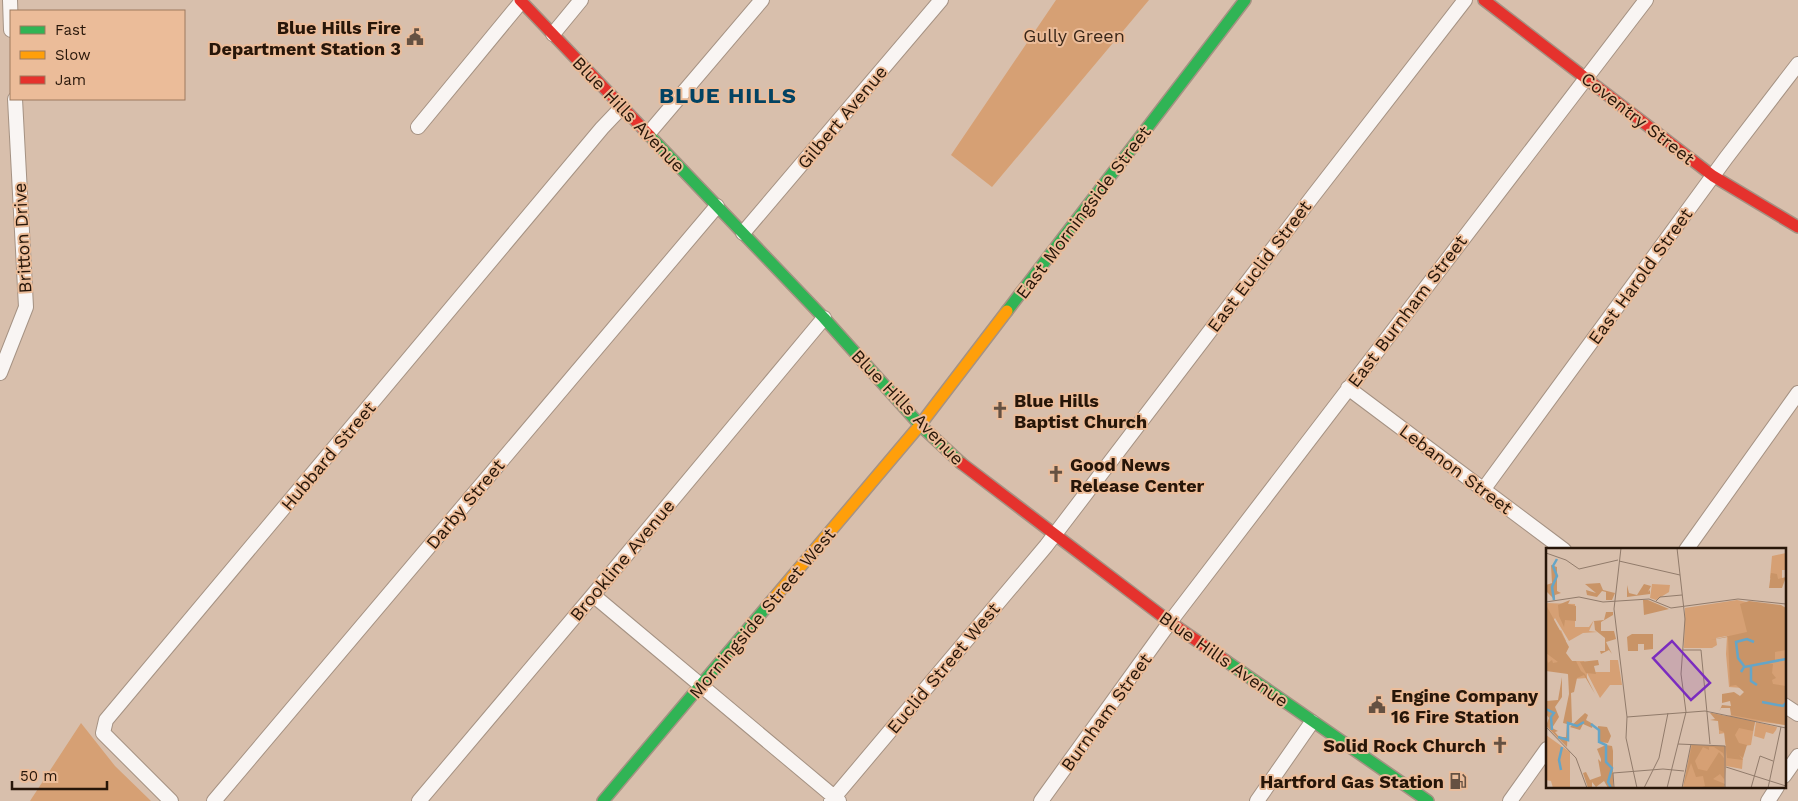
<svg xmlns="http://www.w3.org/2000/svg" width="1798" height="801" font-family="'Work Sans',sans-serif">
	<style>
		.green { fill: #d6a074 }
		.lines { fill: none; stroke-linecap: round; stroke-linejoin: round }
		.street-casing { stroke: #a59283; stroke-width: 16 }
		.fast-casing { stroke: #a59283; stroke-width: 14 }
		.slow-casing { stroke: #a59283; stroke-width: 14 }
		.jam-casing { stroke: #a59283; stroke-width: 14 }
		.street { stroke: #f9f5f3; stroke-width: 14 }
		.fast { stroke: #30b455; stroke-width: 11 }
		.slow { stroke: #ff9f0a; stroke-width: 11 }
		.jam { stroke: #e5322d; stroke-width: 11 }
		.labels { text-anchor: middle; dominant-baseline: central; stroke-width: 4; stroke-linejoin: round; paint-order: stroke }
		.poi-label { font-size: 18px; font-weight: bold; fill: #271609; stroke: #ebbc99; text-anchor: end }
		.park-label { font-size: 18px; fill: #392618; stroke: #ebbc99 }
		.street-label { font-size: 18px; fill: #271609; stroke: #ebbc99 }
		.district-label { font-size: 22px; font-weight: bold; letter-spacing: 1px; fill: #024363; stroke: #ebbc99 }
		.inset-river { fill: none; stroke: #65a5c7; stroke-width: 2.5 }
		.inset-road { fill: none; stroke: #917b6b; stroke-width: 1 }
		.view { fill: #7b2cbf; fill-opacity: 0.15; stroke: #7b2cbf; stroke-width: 2.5 }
		.inset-edge { fill: none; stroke: #271609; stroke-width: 2.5 }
	</style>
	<rect width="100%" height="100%" fill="#d8bfac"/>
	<path class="green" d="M1056,0h93l-157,187 -41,-32z
		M81,723l34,43 36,35h-121z"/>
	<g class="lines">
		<g class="street-casing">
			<path id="street" d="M10,0l1,30
				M553,34l28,-34
				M418,127l103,-125
				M648,134l114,-134
				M743,233l198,-233
				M0,373l26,-66 -11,-208
				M1348,388l216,162
				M1483,490l243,-332 72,-94
				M1686,550l112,-157
				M593,595l246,206
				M1784,705l14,9
				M1784,776l14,-20
				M171,801l-68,-68 3,-13 496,-592 20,-21
				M214,801l503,-595
				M419,801l174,-206 231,-277
				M831,801l215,-255 267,-350 152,-196
				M1041,801l129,-179 476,-622
				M1257,801l55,-79
				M1510,801l37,-52
				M1768,801l9,-14"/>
		</g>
		<g class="fast-casing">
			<path id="fast" d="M650,136l174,182 96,107 41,38
				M1007,311l238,-311
				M1226,661l202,140
				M603,801l166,-197"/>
		</g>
		<g class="slow-casing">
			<path id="slow" d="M769,604l151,-179 87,-114"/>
		</g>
		<g class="jam-casing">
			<path id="jam" d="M520,0l130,136
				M1484,0l229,176 85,51
				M961,463l209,159 56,39"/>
		</g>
		<use href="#street" class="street"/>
		<use href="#fast" class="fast"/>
		<use href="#slow" class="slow"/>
		<use href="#jam" class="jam"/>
	</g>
	<defs>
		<g id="civic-bare" transform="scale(1.35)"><path d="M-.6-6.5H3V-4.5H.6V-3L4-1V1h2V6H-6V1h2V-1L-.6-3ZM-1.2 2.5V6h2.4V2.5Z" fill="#655142" stroke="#ebbc99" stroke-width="2.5" paint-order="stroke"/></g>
		<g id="church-bare" transform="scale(1.35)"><path d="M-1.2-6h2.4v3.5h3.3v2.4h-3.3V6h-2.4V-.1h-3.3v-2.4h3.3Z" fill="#655142" stroke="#ebbc99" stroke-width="2.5" paint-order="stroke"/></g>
		<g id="fuel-bare" transform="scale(1.35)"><path d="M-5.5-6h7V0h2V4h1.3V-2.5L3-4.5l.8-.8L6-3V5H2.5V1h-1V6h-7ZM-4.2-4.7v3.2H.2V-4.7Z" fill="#655142" stroke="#ebbc99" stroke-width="2.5" paint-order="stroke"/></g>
	</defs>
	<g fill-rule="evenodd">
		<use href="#civic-bare" x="415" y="37"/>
		<use href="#church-bare" x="1000" y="410"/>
		<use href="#church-bare" x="1056" y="474"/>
		<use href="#civic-bare" x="1377" y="705"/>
		<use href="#church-bare" x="1500" y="745"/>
		<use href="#fuel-bare" x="1458" y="781"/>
	</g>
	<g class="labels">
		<g class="poi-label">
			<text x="401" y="27">Blue Hills Fire<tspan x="401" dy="21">Department Station 3</tspan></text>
			<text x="1014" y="400" text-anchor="start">Blue Hills<tspan x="1014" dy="21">Baptist Church</tspan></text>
			<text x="1070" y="464" text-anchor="start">Good News<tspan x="1070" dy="21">Release Center</tspan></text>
			<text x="1391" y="695" text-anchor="start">Engine Company<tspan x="1391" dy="21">16 Fire Station</tspan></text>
			<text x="1486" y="745">Solid Rock Church</text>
			<text x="1444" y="781">Hartford Gas Station</text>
		</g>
		<g class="park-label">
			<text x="1074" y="35">Gully Green</text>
		</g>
		<g class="street-label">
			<text transform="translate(629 114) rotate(46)">Blue Hills Avenue</text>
			<text transform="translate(842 117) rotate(-50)">Gilbert Avenue</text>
			<text transform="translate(1638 118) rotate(38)">Coventry Street</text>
			<text transform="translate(1083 212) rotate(-53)">East Morningside Street</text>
			<text transform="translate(22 238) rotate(-93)">Britton Drive</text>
			<text transform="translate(1259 266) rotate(-53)">East Euclid Street</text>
			<text transform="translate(1640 276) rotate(-54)">East Harold Street</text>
			<text transform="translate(1407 311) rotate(-53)">East Burnham Street</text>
			<text transform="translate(908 407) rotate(46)">Blue Hills Avenue</text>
			<text transform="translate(328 456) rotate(-50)">Hubbard Street</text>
			<text transform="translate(1456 469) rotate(37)">Lebanon Street</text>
			<text transform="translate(465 504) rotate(-50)">Darby Street</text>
			<text transform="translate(622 560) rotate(-50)">Brookline Avenue</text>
			<text transform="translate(762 613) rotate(-50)">Morningside Street West</text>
			<text transform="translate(1224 659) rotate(35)">Blue Hills Avenue</text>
			<text transform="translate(943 668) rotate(-50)">Euclid Street West</text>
			<text transform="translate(1106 712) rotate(-54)">Burnham Street</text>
		</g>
		<g class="district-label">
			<text x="728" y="95">BLUE HILLS</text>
		</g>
	</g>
	<g transform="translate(1546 548)">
		<rect width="240" height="240" fill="#d8bfac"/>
		<path d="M240,5v17h-4v13l-12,-5 2,-22zM106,36l18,1 -1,7 -13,8 -6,-2zM191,52l49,10v115l-31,-4 -4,24 -7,1 -2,23 -16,-3 -2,22h-41l8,-43 35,1 -1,-13 -6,1v-16l13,-3 8,-19 5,-1 -2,-7 -14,-1 -3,-33 1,-18 5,-1 -16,3 1,7 -5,3h-28l1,-40zM0,55l29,1v23h14l5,-7 -5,11 9,1 -15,1 -14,8 -14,-23 -7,10 -2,17zM15,82l5,11 -4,2 2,11 8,7h12l7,11h19v-12h8l4,25h-12l-10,13 -13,-25v5l-14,1 -11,-10 -16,1v-17l15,-1 -11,-15zM210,174l21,5 -1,3 -3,4 -7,-2 -2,7 -10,-3zM0,187l24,17v36h-17l-2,-7 -5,-1z" fill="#d6a074"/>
		<path d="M5,17l6,2v24l4,2 -6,2v5l-9,-9v-6l6,-2zM225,25l6,1 1,5 8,-2 -4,11h-13zM54,35l3,7 12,3 -3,7h-6v-8l-4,-1 -5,6 -10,-2 -1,-5 10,3 -11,-9zM98,36l7,2 -3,6 2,-2v4l-23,3v-12l2,8 8,2zM24,52l-2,4 8,2v15l-11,-1 -1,7 -5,-11 -1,-11zM97,52h5l21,9 -25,6zM203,53l32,4 5,3v42l-11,2v9l-15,1 13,2 -1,9 4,5 -4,2 1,4 13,2 -1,39 -54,-10 -1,-7h-9l-2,4 3,-7 9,1 -1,-5 -8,2v-9l12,-2 6,4 4,-4 -8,-7 -6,1 -2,-49 -17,3 36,-8 -7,-28zM0,57l23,42 -3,6 6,8h4l5,10 4,3 10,20 -11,-19 -7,3 -3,14 -3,1 1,29 -4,5 -1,20 -21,-21 3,-8 -3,-4v-13l12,-1 4,-23v20l-7,10 4,10 -7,11 6,3 -3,1 4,5h7l1,-13 -4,-1 6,-29 -1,-20 -22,-3v-14l2,6 4,-3 1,3 5,-1 -12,-9zM60,64h7v3l-12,7v9h13l2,8 -10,3 6,12 -3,-4 -8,4 -1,-3h5v-13l-10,-8 -1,-9 10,-1zM86,86h21v15l-9,1v-6h-6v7h-10l-1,-14zM52,112l1,5 -5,1 2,8 -10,-1 -6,-11zM39,165l3,2 -2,5 7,4 -1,4 -9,-4 -3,6 -10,-3zM164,165h2l43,9 -2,9 -14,-3 -4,7 4,8 8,2 -4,13 -4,-3 4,5 -16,-2 -3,-26 -5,-2 -1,-9 -8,-1 5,-1zM52,178l9,1 4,9 -3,7 -10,-1zM60,197l6,1 1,5v37h-5l-4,-7 -8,6 -4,-5v6h-4l-5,-15 3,-1 4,8 11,-4 -3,-17 3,3v-3l-4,-10zM146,197l33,1 -1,11 -1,-4 -9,-6h-5v3l-6,-3 -8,14 3,8 9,2 12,-19 5,6v21l-4,-5 -7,5 12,5 -1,4h-24l5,-2 -2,-10 -7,1 -5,-14 -8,25z" fill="#c99467"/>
		<path class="inset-river" d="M8,52l-2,-13 5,-11 -4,-10 4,-7M198,118l-6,-8 -2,-16 11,-3 7,3M205,119v14l6,4M195,124l3,-5 42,-8M216,154l21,4 3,-3M0,161l8,4 -3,4 1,13M45,176l8,6v12l7,3v17l6,6 -4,14 3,6M12,189l10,3v-17l9,3 7,-4M15,222l-2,-10 3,-13"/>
		<path class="inset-road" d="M75,0l-7,61 13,108 -1,21 11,50M0,5l20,7 13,9 39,-9M73,13l61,14M110,53l4,-4 22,-2M0,54l33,-5 24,5 46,-3 22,9 67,-9 48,5M137,102h18l9,94M81,169l78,-6 81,17M0,179l30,31 11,30M132,196l47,2v42M180,219l60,19M68,240l-1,-15 50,-4 21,2M98,240l15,-30 9,-45M121,240l19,-76 -5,-38 4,-55 -8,-71M136,240l9,-44M205,240l9,-32 13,5M222,240l13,-61"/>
		<path class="view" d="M126,93l38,42 -19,17 -38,-42z"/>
		<rect width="240" height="240" class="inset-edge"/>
	</g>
	<rect x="10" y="10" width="175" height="90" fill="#ebbc99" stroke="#9d7a5f"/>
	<rect x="20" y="26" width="25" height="8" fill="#30b455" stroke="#9d7a5f"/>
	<text x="55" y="35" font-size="15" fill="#271609">Fast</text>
	<rect x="20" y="51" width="25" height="8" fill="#ff9f0a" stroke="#9d7a5f"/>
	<text x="55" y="60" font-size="15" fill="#271609">Slow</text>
	<rect x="20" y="76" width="25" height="8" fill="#e5322d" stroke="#9d7a5f"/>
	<text x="55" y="85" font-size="15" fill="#271609">Jam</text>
	<path d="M12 781v8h95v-8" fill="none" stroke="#271609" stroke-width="2.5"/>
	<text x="20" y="781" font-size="15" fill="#271609" stroke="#ebbc99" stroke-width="4" paint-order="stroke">50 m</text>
</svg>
